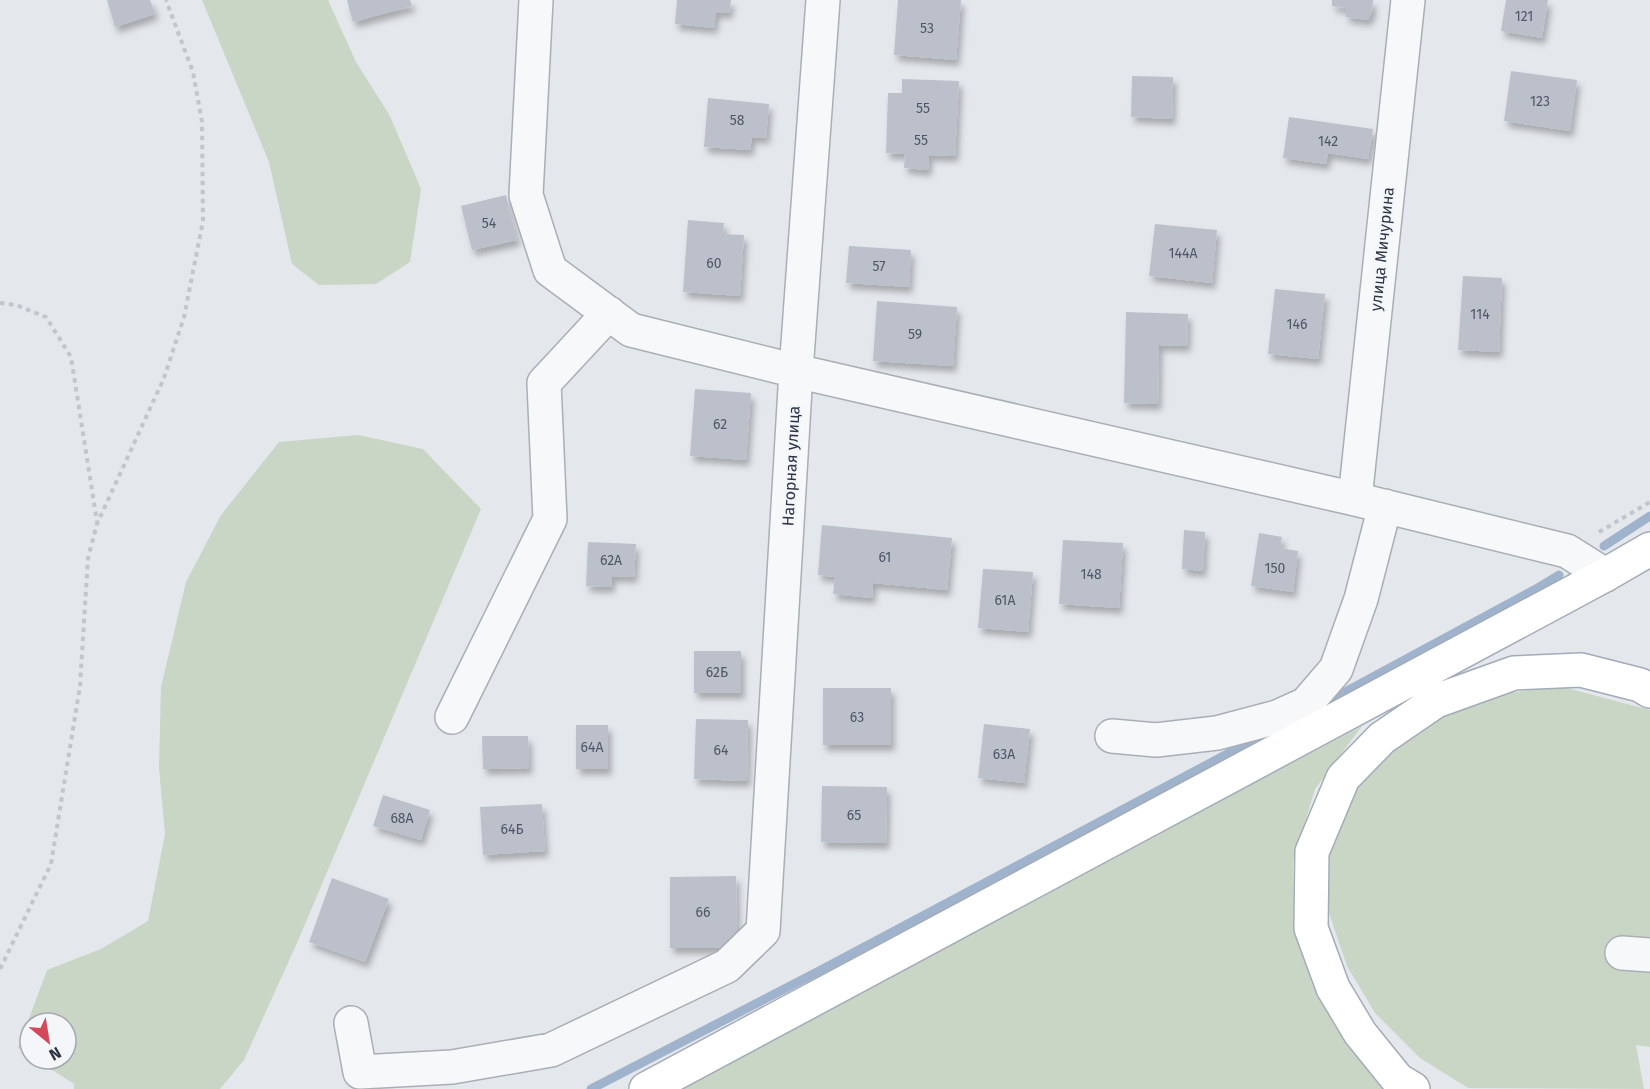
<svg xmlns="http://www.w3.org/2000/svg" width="1650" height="1089" font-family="'Fira Sans',sans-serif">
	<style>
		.green { fill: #c9d6c5 }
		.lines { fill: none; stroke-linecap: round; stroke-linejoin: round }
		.stream { stroke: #9fb4cc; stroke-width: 9 }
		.building { fill: #bbc0ca; filter: url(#shadow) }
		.minor-casing { stroke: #a9aeb7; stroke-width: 36 }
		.major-casing { stroke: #a3abb8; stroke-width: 36 }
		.path { stroke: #c2c5cb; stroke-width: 4; stroke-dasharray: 4.5 4.5; stroke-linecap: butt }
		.minor { stroke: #f7f8fa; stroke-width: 33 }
		.major { stroke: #fff; stroke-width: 33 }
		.labels { text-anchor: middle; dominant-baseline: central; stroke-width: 5; stroke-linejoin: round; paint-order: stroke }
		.number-label { font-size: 14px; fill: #4f5766 }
		.street-label { font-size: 16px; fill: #2b3445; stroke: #f4f6f9 }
	</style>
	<defs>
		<filter id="shadow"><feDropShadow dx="3.5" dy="6" stdDeviation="3" flood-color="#0004"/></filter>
	</defs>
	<rect width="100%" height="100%" fill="#e4e7ec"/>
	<path class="green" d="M202,0h126l28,62 34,54 31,73 -11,73 -34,22 -57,1 -27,-21 -23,-102z
		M358,435l65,14 58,60 -184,434 -53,117 -24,29h-146v-5l-39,-25h31v-36h-36v33l-12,-8 29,-78 54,-21 47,-28 17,-87 -6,-66 2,-81 25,-105 35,-67 58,-73z
		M1559,686l91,24v337l-14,-2 8,44 -176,-1 -48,-30 -45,-45 -28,-47 -21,-62 5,-65 18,-46 57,-59 71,-36z
		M1362,726l-47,63 -22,73 1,60 18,62 22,41 35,43 20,21h-711z"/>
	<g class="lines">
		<path class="stream" d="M1604,546l46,-30
			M1323,704l213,-115 23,-14
			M591,1089l230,-119 442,-235"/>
	</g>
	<path class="building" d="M107,0h43l5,14 -40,13z
		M347,0h63l2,6 -59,16z
		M677,0h54l-2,13 -13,-1 -2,16 -39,-4z
		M898,0h63l-5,60 -62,-5z
		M1332,0h41l-1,12 -4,8 -22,-3v-9l-14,-2z
		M1506,0h42l-6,38 -41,-7z
		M1511,71l66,9 -7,51 -66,-10z
		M1132,76l41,1 -1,42 -41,-2z
		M902,79l57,2 -4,75 -26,-1 -1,15 -24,-2 1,-14 -19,-1 2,-60h14z
		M708,98l61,6 -3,34 -14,-1 -2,13 -46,-3z
		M1289,117l84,12 -5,30 -40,-6 -2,11 -43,-6z
		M506,195l11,45 -45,10 -11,-44z
		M688,220l36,3 -1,11 21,1 -4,61 -57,-4z
		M1155,224l62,6 -5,53 -63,-7z
		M849,246l62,4 -2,37 -63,-4z
		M1463,276l39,2 -3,74 -41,-2z
		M1275,289l50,5 -7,65 -50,-5z
		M877,301l80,6 -4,59 -80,-5z
		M1126,312l62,2 -1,32 -28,-1 -1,59 -34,-1z
		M695,389l56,4 -5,67 -56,-4z
		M822,525l130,13 -5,52 -74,-7 -1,15 -39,-4 2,-17 -17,-2z
		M1184,530l21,2 -2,39 -21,-2z
		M1259,533l23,4 -2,11 18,3 -5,41 -42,-6z
		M1063,540l60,3 -4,65 -60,-4z
		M588,542l48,2 -2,33 -22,-1 -1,11 -25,-1z
		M983,569l50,3 -5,60 -50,-4z
		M694,651h47v42h-47z
		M823,688h68v57h-68z
		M696,719l52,1 -1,61 -53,-2z
		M984,724l46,5 -6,54 -46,-5z
		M576,725h32v44h-32z
		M482,736h46l1,32 -46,1z
		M822,786l65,1 -1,56 -65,-1z
		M383,795l47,15 -9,30 -48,-14z
		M542,804l3,47 -62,4 -3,-48z
		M736,876l1,72h-67v-71z
		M332,878l57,21 -24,63 -56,-20z"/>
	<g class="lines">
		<g class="minor-casing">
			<path id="minor" d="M536,0l-10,195 24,75 81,60 165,41 559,128 212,52 38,24
				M1355,499l53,-499
				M452,717l98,-198 -6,-136 65,-70
				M1112,736l44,4 61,-7 60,-16 29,-13 30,-35 25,-70 24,-93
				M1622,953l28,2
				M351,1023l9,49 92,-5 99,-17 176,-84 36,-35 33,-560 27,-371"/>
		</g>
		<g class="major-casing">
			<path id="major" d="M646,1089l959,-514 45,-26
				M1413,1089l-15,-9 -38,-47 -27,-45 -22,-60 1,-76 31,-74 39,-40 54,-37 78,-28 67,-3 59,15 10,6"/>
		</g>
		<path class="path" d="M0,303l16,2 30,12 25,40 26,165
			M1599,532l51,-30
			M0,969l51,-105 29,-178 8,-128 9,-34 67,-146 20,-61 19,-96 -1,-99 -9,-50 -27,-72"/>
		<use href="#minor" class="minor"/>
		<use href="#major" class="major"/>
	</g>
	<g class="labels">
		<g class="number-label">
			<text x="1524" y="16">121</text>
			<text x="927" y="28">53</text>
			<text x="1540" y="101">123</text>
			<text x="923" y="108">55</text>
			<text x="737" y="120">58</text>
			<text x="921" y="140">55</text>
			<text x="1328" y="141">142</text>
			<text x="489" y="223">54</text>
			<text x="1183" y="253">144А</text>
			<text x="714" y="263">60</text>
			<text x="879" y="266">57</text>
			<text x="1480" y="314">114</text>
			<text x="1297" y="324">146</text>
			<text x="915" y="334">59</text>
			<text x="720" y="424">62</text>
			<text x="885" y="557">61</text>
			<text x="611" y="560">62А</text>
			<text x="1275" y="568">150</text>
			<text x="1091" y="574">148</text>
			<text x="1005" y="600">61А</text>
			<text x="717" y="672">62Б</text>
			<text x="857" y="717">63</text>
			<text x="592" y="747">64А</text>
			<text x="721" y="750">64</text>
			<text x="1004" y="754">63А</text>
			<text x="854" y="815">65</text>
			<text x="402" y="818">68А</text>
			<text x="512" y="829">64Б</text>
			<text x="703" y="912">66</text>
		</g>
		<g class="street-label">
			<text transform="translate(1382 249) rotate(-84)">улица Мичурина</text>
			<text transform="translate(791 466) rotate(-87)">Нагорная улица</text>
		</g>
	</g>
	<g transform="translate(48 1041) rotate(150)"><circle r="28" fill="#f4f6f9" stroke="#a4a8b1" stroke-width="1.5"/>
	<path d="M0-4.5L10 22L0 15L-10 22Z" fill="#d1495b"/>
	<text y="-9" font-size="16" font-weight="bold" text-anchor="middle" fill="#2b3445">N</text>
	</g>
</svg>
